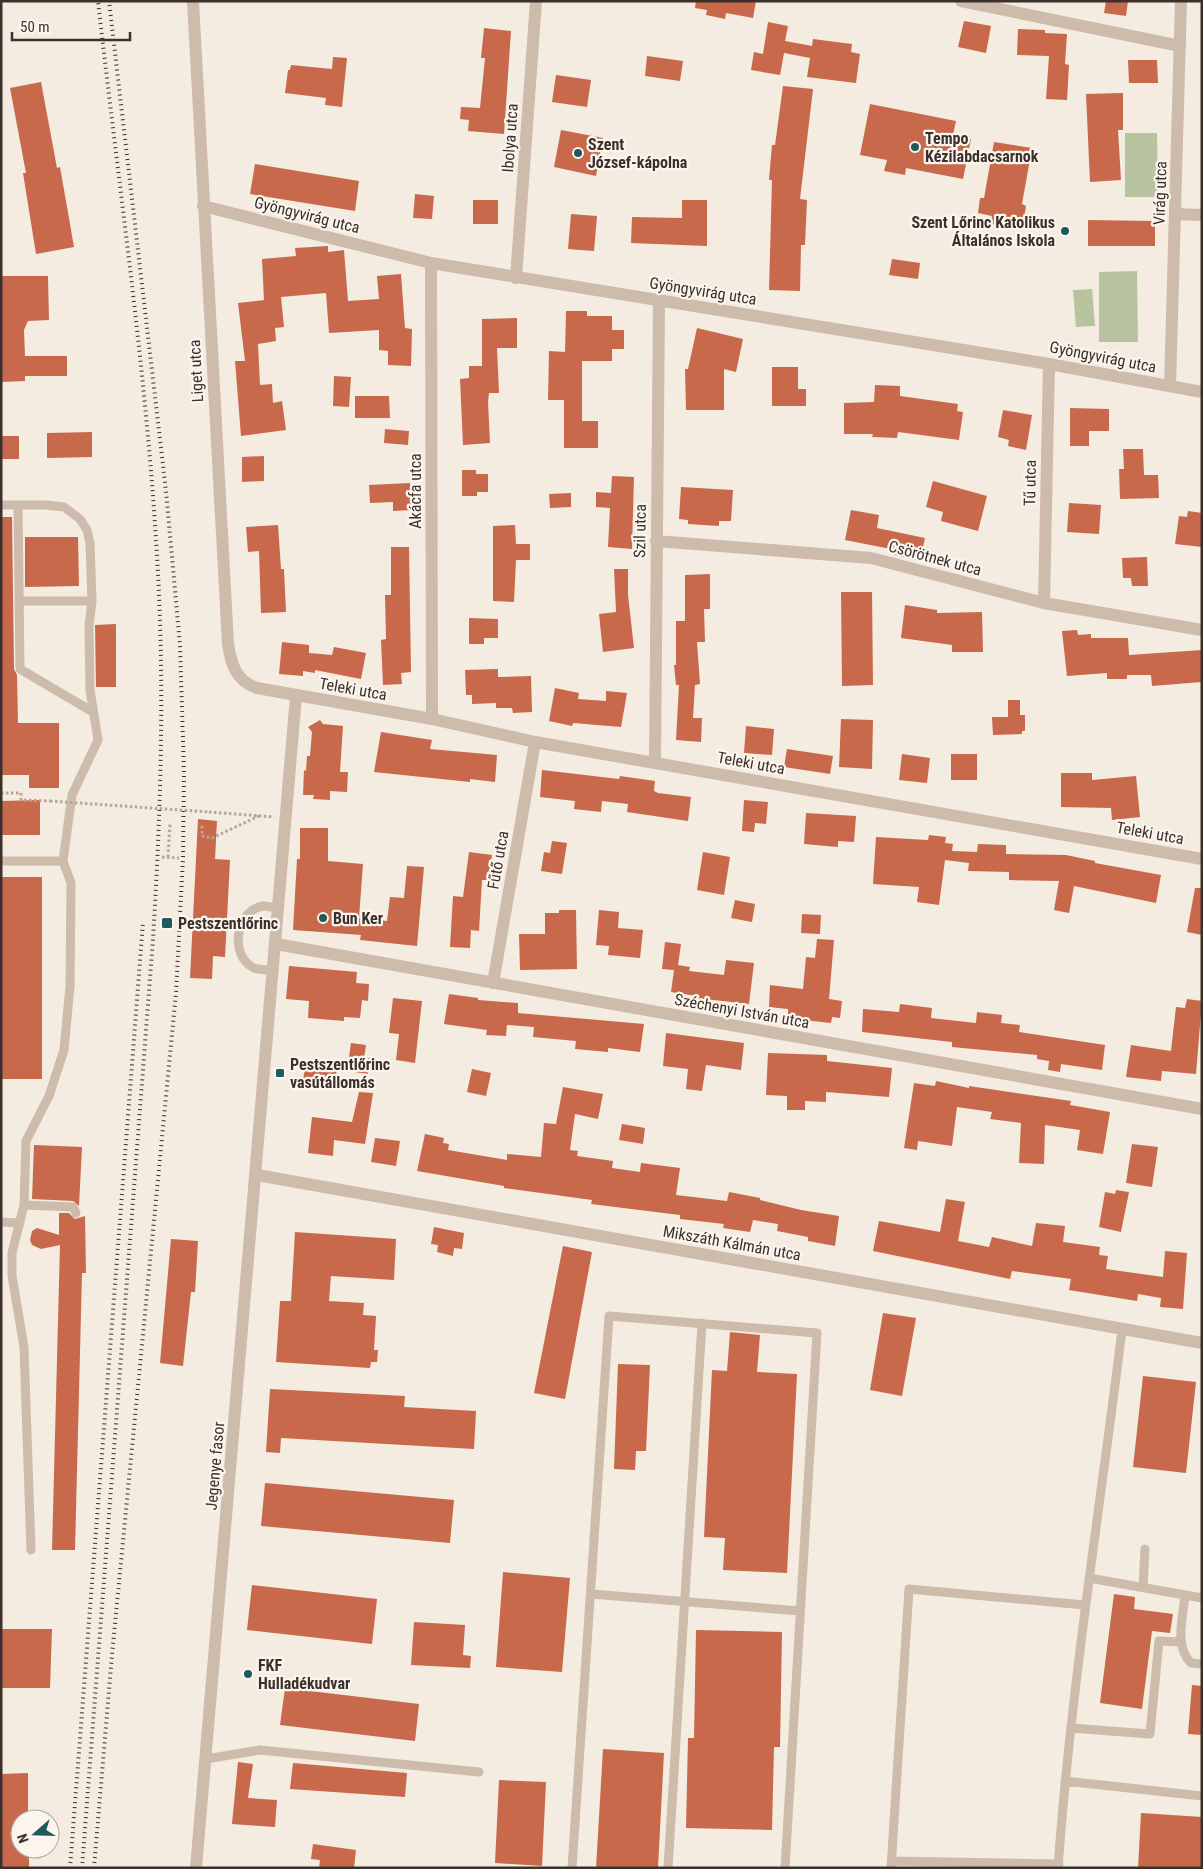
<svg xmlns="http://www.w3.org/2000/svg" width="1203" height="1869" font-family="'Roboto Condensed',sans-serif">
	<style>
		.green { fill: #b8c4a0 }
		.building { fill: #c8694b }
		.lines { fill: none; stroke-linecap: round; stroke-linejoin: round }
		.path { stroke: #b9a596; stroke-width: 3; stroke-dasharray: 2.5 2.5; stroke-linecap: butt }
		.lane { stroke: #cdbbac; stroke-width: 9 }
		.street { stroke: #cdbbac; stroke-width: 12 }
		.rail { stroke: #3b302b; stroke-width: 4; stroke-dasharray: 1 4; stroke-linecap: butt }
		.path-bridge { stroke: #b9a596; stroke-width: 3; stroke-dasharray: 2.5 2.5; stroke-linecap: butt }
		.poi-dot { fill: #1f5a5e; stroke: #fbf5ee; stroke-width: 2 }
		.labels { text-anchor: middle; dominant-baseline: central; stroke-width: 4.5; stroke-linejoin: round; paint-order: stroke }
		.street-label { font-size: 16px; fill: #3b302b; stroke: #fbf5ee }
		.poi-label { font-size: 16px; font-weight: bold; fill: #3b302b; stroke: #fbf5ee; text-anchor: start }
	</style>
	<rect width="100%" height="100%" fill="#f4ebe1"/>
	<path class="green" d="M1125,133h32l1,64h-33z
		M1137,271l1,71h-39v-70z
		M1092,289l3,37 -19,1 -3,-37z"/>
	<path class="building" d="M696,1h60l-3,17 -27,-5 -1,6 -19,-4 1,-5 -12,-2z
		M1106,1h22l-2,15 -22,-3z
		M964,21l27,5 -5,27 -28,-6z
		M768,22l20,4 -3,15 27,5 1,-7 39,5 -1,8 9,2 -4,29 -49,-6 3,-19 -26,-5 -4,22 -29,-5 3,-18 9,2z
		M484,28l27,3 -7,103 -36,-3 1,-11 -9,-1 1,-12 19,1 5,-50h-4z
		M1018,29l27,1v3l22,1 -2,30 4,1 -2,35 -21,-1 3,-43 -32,-1z
		M647,56l36,5 -3,20 -35,-5z
		M333,57l14,1 -5,49 -17,-2 1,-7 -41,-5 3,-23h2l1,-5 41,4z
		M1128,60h29l1,23h-29z
		M556,75l35,5 -4,27 -35,-5z
		M41,82l16,86 3,-1 14,80 -38,7 -13,-81h3l-16,-85z
		M783,86l30,3 -13,110 7,1 -2,45h-4l-1,46 -31,-1 3,-110h-3l3,-35h3z
		M1123,93v37h-5l3,50 -31,2 -4,-88z
		M870,104l86,17 -3,14 18,4 -8,40 -57,-11 -1,7 -21,-4 3,-11 -27,-5z
		M561,130l42,8 -7,38 -42,-9z
		M994,142l38,6 -10,56 4,2 -3,19 -16,-3 -1,5 -15,-3 1,-8 -14,-3 2,-15h4z
		M255,164l104,17 -4,30 -105,-17z
		M415,194l19,2 -2,23 -19,-1z
		M473,200h25v24h-25z
		M682,200h25v46l-76,-3 1,-26 50,1z
		M571,214l26,2 -3,35 -26,-2z
		M1088,220l67,1v25h-67z
		M328,246v6l16,-2 4,51 31,-2 -2,-23 24,-2 4,54 7,1 -1,37 -23,-1v-14l-9,-1v-20l-50,3 -3,-40 -45,4 3,30 -9,1 1,13 -18,3 2,41 12,-1 1,19 9,-2 4,29 -45,6 -6,-75h10l-7,-58 26,-3 -2,-41 34,-3 -1,-8z
		M892,259l28,4 -2,16 -29,-4z
		M1,276h47l1,44 -21,1 -4,9 1,26h42v20h-42v5l-24,1z
		M566,311h21v5h25v14h12v19h-12v12h-30v60h16v27h-34v-48h-16l1,-49 16,1z
		M517,318v30h-20l2,45h-10l-1,9 2,41 -27,2 -3,-66 9,-1v-12h13v-47z
		M697,328l46,11 -7,33 -12,-3v41h-38l-1,-41h3z
		M772,367h26v22h8v17h-34z
		M334,376l17,1 -2,30 -16,-1z
		M875,385l25,1v10l58,8 -1,7 6,1 -4,28 -61,-8 -1,6 -25,-1 1,-3h-29v-31l30,-1z
		M355,396h34l1,22h-35z
		M1070,408l39,1v22h-20v15h-19z
		M1003,410l29,5 -6,35 -18,-4 1,-6 -11,-3z
		M385,429l24,2 -1,14 -24,-2z
		M92,432v25l-45,1v-25z
		M1,436h18v23h-18z
		M1123,449h20l1,26h14l1,23 -39,1 -1,-30h5z
		M264,456v25l-22,1v-25z
		M462,470h14v4h12v18h-11v4h-15z
		M612,476l22,1 -2,72 -24,-2 2,-39 -14,-1v-15l15,1z
		M933,481l54,15 -9,35 -37,-10 2,-9 -17,-5z
		M410,483l1,27 -18,1v-9l-23,1 -1,-18z
		M681,487l52,3 -2,31h-12v5l-31,-2v-4l-9,-1z
		M571,493v14l-21,1 -1,-14z
		M1069,503l32,2 -2,29 -32,-2z
		M851,510l28,5 -2,13 48,10 -5,23 -25,-6 1,-5 -51,-10z
		M1188,511l14,2v34l-27,-3 4,-28 8,1z
		M1,517h11l2,152 3,6 1,48h41v65h-30v-13h-28z
		M278,525l3,44h3l2,43 -25,1 -2,-62 -11,1 -2,-25z
		M515,525l1,19h14v16h-14l-2,42 -21,-1v-75z
		M25,537h53l1,49 -54,1z
		M391,547h18l2,125 -10,1 1,11 -19,1 -2,-45 5,-1 -1,-44h6z
		M1147,557l1,29h-16l-1,-8h-8l-1,-20z
		M614,569h14v26l6,53 -31,4 -4,-38 17,-2z
		M710,574v35h-6l1,33h-8l3,42 -5,1 -2,33h9l-1,24 -25,-2 3,-55h-3l-2,-20h2v-44h9v-46z
		M841,592h31l1,93 -31,1z
		M905,605l32,5v3l45,-1 1,40h-31v-7l-51,-7z
		M469,618l29,1v19h-14v6h-15z
		M116,624v63h-20l-1,-62z
		M1077,630l1,5 13,-1v4h37l1,17 73,-5v32l-50,4 -1,-11h-24v4h-20v-6l-40,3 -5,-45z
		M282,642l27,3v8l23,2 2,-8 32,6 -5,26 -46,-9v3l-12,-2v5l-24,-2z
		M498,669v8l33,-1 1,36 -19,1 -1,-5h-16v-5l-24,1v-9h-6l-1,-25z
		M555,688l24,5 -1,6 28,2v-10l21,2 -6,34 -48,-4 -1,3 -23,-5z
		M1008,700h12v15h5v16h-3v3l-29,1 -1,-18h16z
		M841,719l32,1 -1,49 -33,-2z
		M320,720l3,4 20,2 -3,46h8l-1,20 -17,-1v9l-17,-1 1,-4h-11l1,-25 2,1 1,-15h3l2,-24 -4,-5z
		M746,726l28,3 -2,26 -28,-2z
		M381,732l51,8 -2,9 67,6 -2,27 -25,-3v3l-96,-10z
		M787,749l46,7 -3,18 -46,-7z
		M902,754l28,4 -3,25 -28,-3z
		M951,754h26v26h-26z
		M542,770l77,9 1,-3 35,5 -1,10 4,2 33,4 -3,24 -61,-9 1,-8 -26,-3 -1,11 -27,-3 1,-8 -35,-4z
		M1061,773h31v7l44,-4 4,41 -28,3 -1,-12 -50,-1z
		M40,800v35h-39v-34z
		M744,800l24,2 -2,22 -11,-1 -1,9 -12,-1z
		M806,813l50,3 -2,26 -16,-1v6l-34,-3z
		M198,819l19,2 -2,38 15,1 -5,97 -12,-1 -1,23 -22,-1z
		M300,828h28v33l35,3 -4,54 28,3 3,-24 14,1 3,-32 17,1 -7,79 -57,-6 1,-5 -68,-5 4,-71h3z
		M929,835l17,2 -1,6 8,1 -1,7 25,1 1,-8 28,1v9l60,1 29,6v2l66,12 -5,28 -82,-17 -5,27 -15,-3 5,-29 -50,-1v-8l-41,-1 1,-8 -24,-3 -6,45 -22,-3 2,-15 -46,-3 3,-47 52,3z
		M552,841l15,2 -5,31 -21,-3 3,-19 6,1z
		M469,852l23,3 -3,25h-7l-3,51 -8,-1 -1,18 -20,-1 3,-51 10,1z
		M703,852l27,5 -6,38 -27,-5z
		M1,877h41v202h-41z
		M1195,888h7v47l-15,-3z
		M735,900l20,4 -3,18 -21,-4z
		M559,910h17l1,59 -57,1 -1,-36h26v-21h14z
		M599,910l20,2 -1,16 25,2 -3,28 -32,-3 1,-9 -13,-1z
		M802,914l19,1 -1,19 -19,-1z
		M817,939l17,1 -5,59 13,2 -2,17 -8,-1 -1,6 -28,-3v-2l-15,-2v-7l-19,-2 1,-22 33,4 3,-32 9,1z
		M665,942l16,2 -3,21 12,2 -1,4 35,4 2,-15 28,3 -5,41 -53,-6 1,-2 -26,-4 3,-22 -12,-1z
		M289,966l68,6 -1,11 13,1 -1,17 -6,-1 -2,18 -16,-1v4l-36,-3 1,-17 -23,-2z
		M449,994l29,4v2l40,3v10l126,11 -4,28 -32,-4v4l-33,-3 1,-8 -43,-4 1,-10 -27,-2 -1,11 -20,-1 1,-5 -43,-6z
		M393,998l29,3 -7,62 -19,-3 3,-26 -10,-1z
		M1187,999l15,2 -6,73 -34,-3 -1,10 -35,-4 5,-32 40,6 5,-44 9,1z
		M900,1004l32,4 -1,10 45,5 1,-11 25,3 -1,8 19,2 -1,7 86,13 -3,25 -41,-6 -1,8 -12,-2 1,-9 -12,-2v-4l-85,-8v-5l-90,-10 1,-23 36,3z
		M666,1033l78,10 -3,27 -35,-5 -4,26 -16,-2 2,-20 -25,-3z
		M351,1043l15,2 -2,13h6l-2,16 -21,-3z
		M768,1053l59,2v6l65,7 -3,29 -63,-5v10l-21,-1v9h-18v-14l-21,-1z
		M306,1064l31,5 -3,19 -15,-2 1,-4 -17,-3z
		M472,1069l19,4 -5,23 -19,-4z
		M936,1081l33,7v-2l102,15 -1,4 40,7 -7,42 -26,-4 3,-20 -35,-5 -1,39 -25,-1 2,-40 -31,-4 2,-7 -35,-5 -5,39 -34,-5 -1,9 -13,-2 10,-65 21,3z
		M563,1087l40,7 -5,25 -23,-5 -5,36 8,1 -1,5 36,5 -1,7 28,4 1,-9 39,5 -4,27 51,6 2,-9 31,6v2l41,10 38,6 -4,30 -27,-5v-4l-31,-6 1,-7 -25,-4 -3,12 -27,-4 1,-4 -44,-5v-4l-89,-11 1,-4 -88,-12v-2l-87,-15 8,-37 19,4 -1,5 6,1 -1,6 59,10v-6l34,3 3,-34 12,1z
		M359,1092l14,1 -8,51 -31,-4 -1,16 -25,-3 4,-36 40,5z
		M622,1124l23,4 -2,16 -24,-4z
		M375,1138l25,3 -4,25 -25,-4z
		M1132,1144l26,3 -6,40 -26,-4z
		M34,1145l48,2 -3,59 -6,-5 -41,-2z
		M1116,1190l13,2 -8,40 -22,-5 6,-35 10,2z
		M946,1199l19,3 -7,39 31,6 3,-10 40,9 4,-23 29,3 -2,16 37,5 -1,8 9,1 -2,13 57,8 2,-26 22,2 -4,56 -23,-2 1,-9 -23,-4 -1,7 -68,-11 2,-11 -59,-8 -2,8 -137,-28 6,-30 61,11z
		M59,1213h10l6,6 10,-3 1,57h-4l-7,277h-23l8,-305 -19,4 -9,-4 -2,-5 2,-9 5,-3 22,7z
		M434,1227l30,6 -2,16 -8,-1 -1,8 -16,-4 1,-7 -7,-1z
		M295,1232l101,7 -2,41 -63,-4 -2,25 35,2 -1,12 13,1 -2,34h4l-1,12h-6l-1,6 -94,-6 4,-61h11z
		M171,1239l27,2 -3,51h-4l-8,74 -23,-3z
		M563,1246l29,6 -27,147 -31,-6z
		M883,1313l33,5 -14,78 -32,-6z
		M730,1332l30,3 -3,37 40,2 -10,199 -64,-3 2,-32 -21,-1 8,-167 15,1z
		M618,1364l32,1 -4,86h-10l-1,19 -21,-1z
		M1143,1376l53,6 -10,91 -53,-6z
		M270,1389l135,7 -1,11 72,4 -2,38 -193,-11 -1,15 -14,-1z
		M265,1483l189,17 -4,43 -189,-17z
		M503,1572l67,6 -8,94 -66,-5z
		M252,1585l125,14 -5,45 -125,-14z
		M1114,1594l21,3 -1,12 39,5 -3,19 -18,-2 -10,78 -42,-6z
		M414,1622l51,3 -2,30 8,1 -1,12 -59,-3z
		M1,1629h51l-2,59h-49z
		M696,1630l86,2 -2,115h-6l-2,83 -86,-2 2,-90h6z
		M1192,1685l10,1v49l-14,-1z
		M285,1688l134,16 -4,37 -135,-16z
		M603,1749l61,4 -6,115h-62z
		M238,1762l15,2 -5,34 29,2 -2,27 -43,-3z
		M293,1763l114,10 -2,24 -115,-8z
		M28,1773v46h-8v30h9v19h-28v-94z
		M499,1780l47,2 -4,84 -47,-3z
		M1141,1813l61,4v51h-64z
		M313,1844l43,6 -2,18h-35l1,-8 -9,-1z"/>
	<g class="lines">
		<path class="path" d="M1,793h20v7l29,1
			M209,812l65,5
			M202,826v10l10,2 47,-22
			M162,857l17,1
			M168,857l2,-33"/>
		<path class="lane" d="M1,505h45l18,2 16,12 7,11 3,13 2,58 -3,25 1,64 8,50 -26,55 -9,66 8,22 -1,103 -6,64 -15,46 -23,45 -2,64 -12,48v23l12,71 7,203
			M18,505l2,164 73,43
			M19,601h73
			M1,861h62
			M274,970c-6,0 -15,0 -20,-2 -25,-12 -19,-57 9,-62 5,0 11,2 16,2
			M24,1205l49,2 3,6
			M1,1222l19,1
			M1089,1578l113,20
			M1143,1587l2,-38
			M591,1594l209,17
			M1185,1595c-2,23 -11,51 6,68l11,1
			M1071,1728l79,6 9,-93 22,1
			M206,1759l54,-9 219,22
			M1065,1781l137,15
			M892,1861l167,3
			M572,1868l37,-552 208,17 -32,535
			M668,1868l34,-545
			M891,1868l18,-279 176,16
			M1058,1868c13,-181 42,-359 64,-538"/>
		<path class="street" d="M193,1l35,643c3,20 8,37 29,44l175,31 103,23 667,117
			M961,1l219,45
			M203,206l228,57 618,101 153,28
			M1175,214l27,1
			M431,263l1,456
			M516,278l20,-277
			M1170,386l11,-385
			M656,541l215,17 173,45 158,27
			M1044,603l5,-239
			M655,762l4,-461
			M276,944l926,165
			M493,983l42,-241
			M257,1175l945,168
			M196,1868l100,-1172"/>
		<path class="rail" d="M70,1868l73,-946
			M82,1868l71,-929c7,-115 11,-230 6,-345 -9,-198 -39,-396 -61,-593
			M94,1868l18,-213 64,-662 7,-135 1,-84 -4,-129 -14,-154 -57,-490"/>
		<path class="path-bridge" d="M50,801l159,11"/>
	</g>
	<g class="poi-dot">
		<circle cx="915" cy="147" r="5"/>
		<circle cx="578" cy="153" r="5"/>
		<circle cx="1065" cy="231" r="5"/>
		<circle cx="323" cy="918" r="5"/>
		<rect x="161" y="917" width="12" height="12" rx="2.5"/>
		<rect x="275" y="1068" width="10" height="10" rx="2.5"/>
		<circle cx="248" cy="1674" r="5"/>
	</g>
	<g class="labels">
		<g class="street-label">
			<text transform="translate(510 138) rotate(-86)">Ibolya utca</text>
			<text transform="translate(1160 193) rotate(-88)">Virág utca</text>
			<text transform="translate(307 215) rotate(14)">Gyöngyvirág utca</text>
			<text transform="translate(703 291) rotate(9)">Gyöngyvirág utca</text>
			<text transform="translate(1103 357) rotate(11)">Gyöngyvirág utca</text>
			<text transform="translate(196 371) rotate(-93)">Liget utca</text>
			<text transform="translate(1030 483) rotate(-89)">Tű utca</text>
			<text transform="translate(415 491) rotate(-90)">Akácfa utca</text>
			<text transform="translate(640 531) rotate(-89)">Szil utca</text>
			<text transform="translate(935 558) rotate(15)">Csörötnek utca</text>
			<text transform="translate(353 689) rotate(10)">Teleki utca</text>
			<text transform="translate(751 763) rotate(10)">Teleki utca</text>
			<text transform="translate(1150 833) rotate(10)">Teleki utca</text>
			<text transform="translate(498 860) rotate(-80)">Fűtő utca</text>
			<text transform="translate(742 1011) rotate(10)">Széchenyi István utca</text>
			<text transform="translate(732 1243) rotate(10)">Mikszáth Kálmán utca</text>
			<text transform="translate(215 1466) rotate(-85)">Jegenye fasor</text>
		</g>
		<g class="poi-label">
			<text x="925" y="138">Tempo<tspan x="925" dy="18">Kézilabdacsarnok</tspan></text>
			<text x="588" y="144">Szent<tspan x="588" dy="18">József-kápolna</tspan></text>
			<text x="1055" y="222" text-anchor="end">Szent Lőrinc Katolikus<tspan x="1055" dy="18">Általános Iskola</tspan></text>
			<text x="333" y="918">Bun Ker</text>
			<text x="178" y="923">Pestszentlőrinc</text>
			<text x="290" y="1064">Pestszentlőrinc<tspan x="290" dy="18">vasútállomás</tspan></text>
			<text x="258" y="1665">FKF<tspan x="258" dy="18">Hulladékudvar</tspan></text>
		</g>
	</g>
	<rect width="1203" height="1869" fill="none" stroke="#3b302b" stroke-width="5"/>
	<g transform="translate(35 1834) rotate(250)"><circle r="24" fill="#fbf5ee" stroke="#aea6a0"/>
	<path d="M0-4L9 19L0 12L-9 19Z" fill="#1f5a5e"/>
	<text y="-8" font-size="14" font-weight="bold" text-anchor="middle" fill="#3b302b">N</text>
	</g>
	<path d="M12 32v8h118v-8" fill="none" stroke="#3b302b" stroke-width="2.5"/>
	<text x="20" y="32" font-size="15" fill="#3b302b" stroke="#fbf5ee" stroke-width="4" paint-order="stroke">50 m</text>
</svg>
